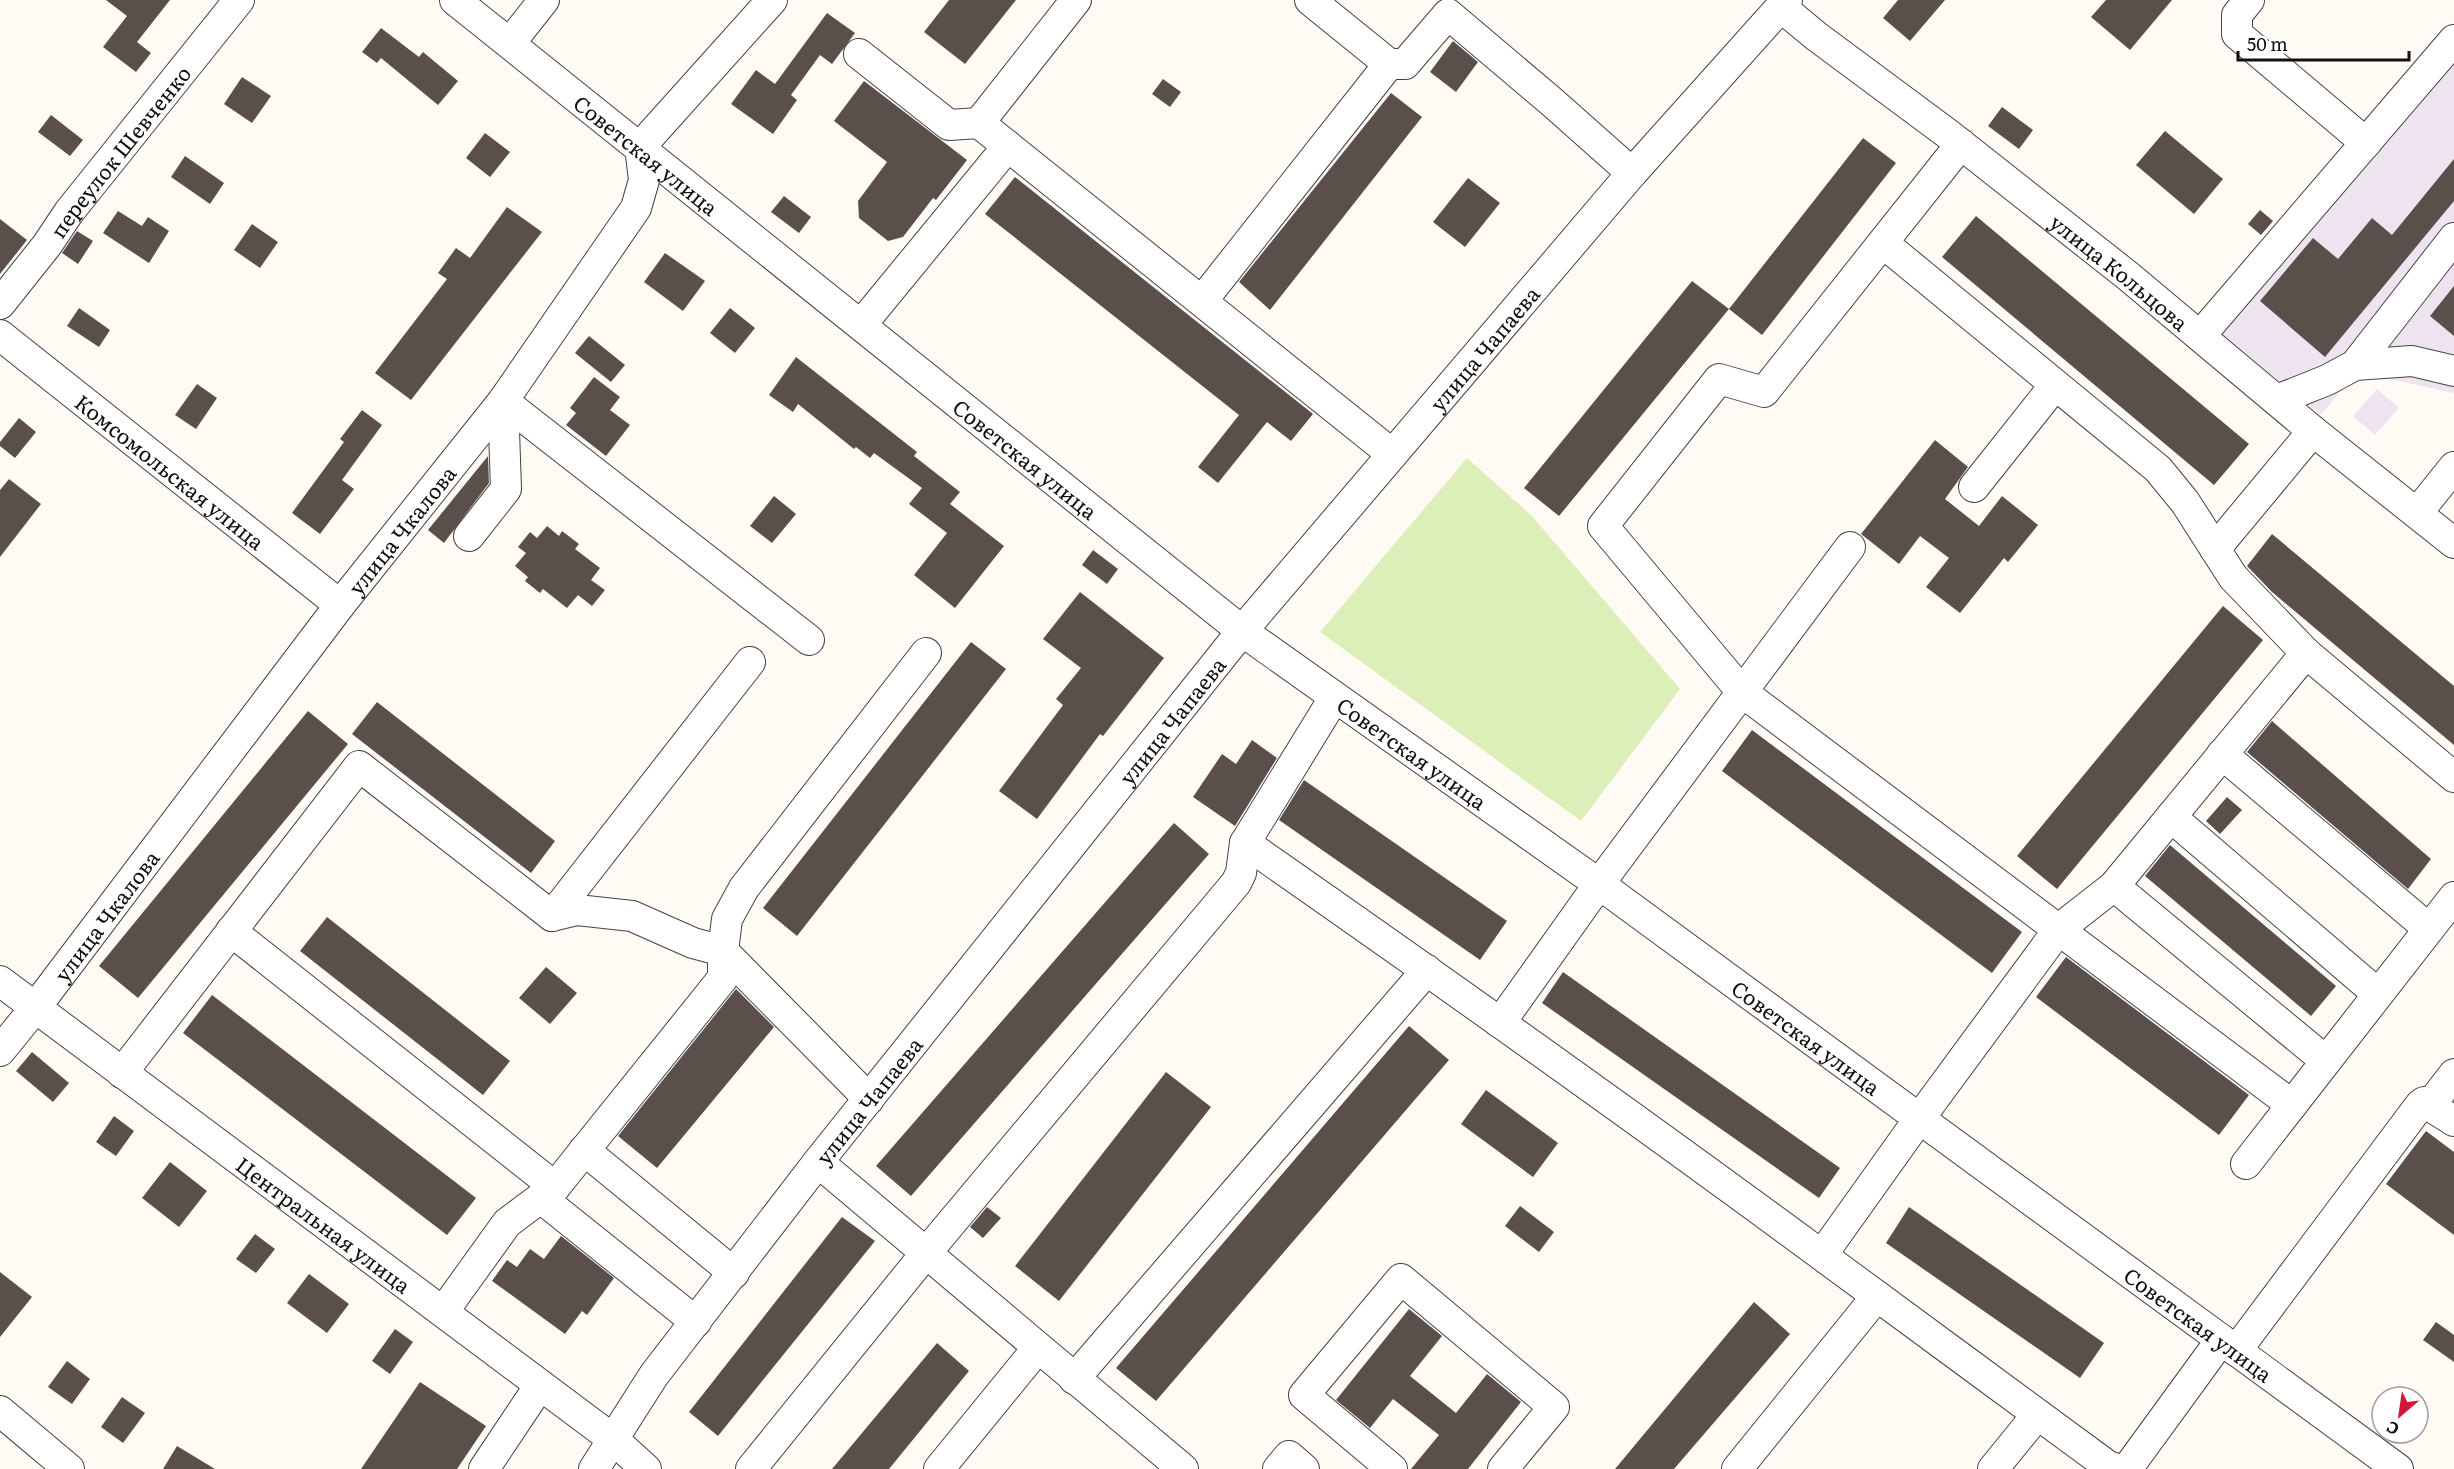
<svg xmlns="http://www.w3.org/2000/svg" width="2454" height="1469" font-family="Literata,serif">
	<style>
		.industrial { fill: #ede4ef }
		.green { fill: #dcefb8 }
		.building { fill: #5b4f4b }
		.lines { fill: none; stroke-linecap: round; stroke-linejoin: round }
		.minor-casing { stroke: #434343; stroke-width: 32 }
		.minor { stroke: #fff; stroke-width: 30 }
		.labels { text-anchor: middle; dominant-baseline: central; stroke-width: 6; stroke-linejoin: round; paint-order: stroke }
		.street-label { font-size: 21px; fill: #101010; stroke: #fff }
	</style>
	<rect width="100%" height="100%" fill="#fffbf4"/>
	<path class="industrial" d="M2454,26v367l-97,-21 -36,43 -110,-89z
		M2377,389l22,19 -24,27 -22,-19z"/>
	<path class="green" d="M1467,458l64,57 149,174 -99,132 -261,-189z"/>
	<path class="building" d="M106,0h64l-33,42 14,11 -15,19 -33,-25 24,-31z
		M949,0h67l-51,64 -41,-32z
		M1898,0h47l-35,41 -27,-23z
		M2106,0h66l-42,50 -39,-33z
		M827,13l28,20 -23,31 -12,-9 -29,40 6,5 -24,34 -42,-30 25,-34 19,14z
		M381,28l38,29 4,-5 35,29 -20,24 -57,-47 -4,5 -15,-11z
		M1453,41l25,21 -22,30 -26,-20z
		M242,77l29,19 -19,27 -28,-19z
		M1163,79l18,13 -11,15 -18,-13z
		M864,81l103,79 -31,40 -3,-2 -30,39 -15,4 -29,-23 -1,-17 29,-39 -53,-41z
		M1391,93l31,24 -152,193 -31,-28z
		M2002,107l31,23 -14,19 -31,-23z
		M51,115l32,25 -13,16 -32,-24z
		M2165,131l58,48 -29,35 -58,-49z
		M485,133l25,19 -20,25 -24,-19z
		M1863,138l33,25 -134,172 -33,-26z
		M185,156l39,27 -14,21 -39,-27z
		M2454,159v42l-129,156 -65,-56 53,-63 25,21 34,-41 20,17z
		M1015,177l298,237 -22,27 -24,-19 -49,61 -20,-16 41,-52 -254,-201z
		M1468,178l32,25 -35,44 -32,-25z
		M784,196l27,21 -12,16 -28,-21z
		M507,207l35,25 -131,168 -36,-27 72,-94 -9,-6 18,-25 14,10z
		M2260,210l13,11 -12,14 -13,-11z
		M118,211l24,15 6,-9 21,14 -20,32 -46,-30z
		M1976,216l273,228 -35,41 -272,-228z
		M0,219l27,21 -27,34z
		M252,224l26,18 -18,26 -26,-18z
		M77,231l16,10 -15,23 -16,-11z
		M665,253l40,28 -22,30 -39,-29z
		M1692,281l37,28 -170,207 -35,-28z
		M2454,286v50l-24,-20z
		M79,308l31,22 -11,17 -32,-21z
		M730,308l25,20 -20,25 -25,-20z
		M589,336l36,29 -14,17 -36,-29z
		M796,357l121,95 -3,4 46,36 -10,12 54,42 -49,62 -41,-33 33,-42 -38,-29 13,-16 -48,-35 -4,5 -14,-11 -2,2 -56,-45 -5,8 -24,-17z
		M594,377l26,20 -10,13 20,15 -24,31 -40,-31 10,-12 -6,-5z
		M197,384l20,14 -21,31 -21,-14z
		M362,410l20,15 -40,55 12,9 -34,45 -28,-21 52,-71 -4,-3z
		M19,418l17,14 -21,26 -15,-12v-4z
		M1935,440l33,27 -23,32 34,27 23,-30 36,29 -30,37 -4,-4 -44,55 -34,-26 23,-29 -29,-22 -21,28 -38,-30z
		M488,456l1,27 -45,60 -16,-13z
		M9,479l32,25 -41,53v-67z
		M774,496l22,18 -24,29 -22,-17z
		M547,526l12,10 3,-5 17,13 -4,5 25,19 -9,12 14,10 -13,16 -14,-11 -11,13 -24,-19 -3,4 -15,-12 3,-4 -13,-11 11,-13 -8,-6 12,-15 7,6z
		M2272,534l182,152v59l-182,-153 -25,-26z
		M1093,550l25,19 -11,15 -25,-19z
		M1080,592l84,66 -61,78 -3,-2 -63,85 -38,-28 64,-86 -7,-6 25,-31 -38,-29z
		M2223,606l40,34 -206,249 -40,-33z
		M971,642l35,27 -209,267 -34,-28z
		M377,702l178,139 -24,32 -179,-139z
		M308,711l40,33 -210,254 -39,-32z
		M2272,721l159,138 -23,30 -161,-137z
		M1752,730l270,202 -30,41 -270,-202z
		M1252,740l25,18 -42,68 -42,-29 29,-43 14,10z
		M1304,780l203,141 -27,39 -201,-140z
		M2227,797l15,13 -22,24 -14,-13z
		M1174,823l35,31 -298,342 -35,-30z
		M2170,845l166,141 -25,30 -166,-140z
		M327,917l183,144 -27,34 -183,-144z
		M2066,957l183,138 -30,40 -183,-138z
		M546,967l31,26 -27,31 -31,-26z
		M1563,972l277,196 -21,30 -277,-195z
		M736,989l38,38 -117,141 -39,-32z
		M212,995l264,203 -29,37 -264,-202z
		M1409,1026l40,34 -293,341 -40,-33z
		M32,1052l37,31 -16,19 -37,-31z
		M1166,1072l45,35 -152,194 -44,-35z
		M1486,1090l72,53 -25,34 -72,-53z
		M114,1116l20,15 -18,25 -20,-14z
		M2426,1131l28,21v83l-68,-51z
		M170,1162l37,29 -28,36 -37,-29z
		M1520,1206l34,26 -15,20 -34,-26z
		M987,1207l14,11 -18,20 -13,-11z
		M1909,1207l195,136 -24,35 -194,-135z
		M842,1217l33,24 -157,195 -29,-24z
		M255,1234l20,15 -19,24 -20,-14z
		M561,1236l53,42 -27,37 -5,-4 -17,23 -73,-53 15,-21 10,7 13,-18 14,10z
		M0,1272l32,25 -32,40z
		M309,1274l40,30 -22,29 -40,-30z
		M1754,1302l36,32 -116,135h-59z
		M1409,1309l33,27 -32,40 46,37 31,-39 34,28 -53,67h-57l28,-34 -46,-36 -23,29 -34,-28z
		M2436,1322l18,13v27l-31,-22z
		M395,1329l18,13 -23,32 -18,-13z
		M937,1343l32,28 -80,98h-57z
		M67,1361l23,18 -18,25 -24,-17z
		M420,1382l66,44 -29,43h-96z
		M122,1397l23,16 -22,30 -22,-16z
		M177,1446l38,23h-52z"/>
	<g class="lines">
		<g class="minor-casing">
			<g id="minor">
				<path id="s1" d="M455,0l787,631 357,253 799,585"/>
				<path d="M1076,0l-97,123 413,331"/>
				<path d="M1310,0l79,64h16l43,-50 104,88 80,71"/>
				<path d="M2249,0l-12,15v19l129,109"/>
				<path id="s2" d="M1781,7l35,29 132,98 180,142 185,155 141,112"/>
				<path d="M510,43l34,-43"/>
				<path d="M859,54l90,71 30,-2"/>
				<path d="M1202,301l187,-237"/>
				<path id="s3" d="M0,304l47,-59 22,-33 170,-212"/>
				<path d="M861,325l147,-179"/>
				<path id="s4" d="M0,335l340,270"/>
				<path d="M2200,336l254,-296"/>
				<path d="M2355,365l99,-127"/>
				<path d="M2277,400l50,-20 28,-15 57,-4 42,10"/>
				<path d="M503,401l306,239"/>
				<path d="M1974,487l81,-102"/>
				<path d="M2417,513l37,-46"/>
				<path d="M469,536l37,-47 -3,-88"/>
				<path d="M1850,547l-108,145 -139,-166 116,-147 45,13 197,-248"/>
				<path d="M2215,549l98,-118"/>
				<path d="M2306,653l148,124"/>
				<path d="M1334,698l-89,145c195,136 388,273 579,414 95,69 189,140 284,209l9,3"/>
				<path d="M2222,754l207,175"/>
				<path d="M2171,817l207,177"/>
				<path d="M2114,886l212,175"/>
				<path d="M552,916l198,-254"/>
				<path d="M231,931l324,256"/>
				<path id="s5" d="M0,981l614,459 32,29"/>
				<path d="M1500,1023l99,-139 143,-192 550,413"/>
				<path id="s6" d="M0,1051l35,-43 305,-403 163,-204 133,-193 8,-28 -4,-33 132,-147"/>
				<path d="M122,1073l237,-307 193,150"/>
				<path d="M869,1099l-146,-148 4,-32 17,-31 182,-235"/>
				<path d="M2431,1104l23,-30"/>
				<path d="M584,1150l150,123"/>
				<path d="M818,1162l365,307"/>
				<path d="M2246,1164l208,-267"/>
				<path d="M541,1198l155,124"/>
				<path d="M1822,1255l97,-136 140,-190 55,-43 192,-233 -73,-76 -48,-75 -27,-33 -275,-226"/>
				<path d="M443,1312l64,-89 48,-36 168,-209v-27l-30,-8 -61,-27 -55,-6 -25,6"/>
				<path d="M2236,1351l184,-246 4,-3 30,19"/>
				<path d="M1074,1379l353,-409"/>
				<path d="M0,1411l69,58"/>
				<path d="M484,1469l56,-84"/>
				<path id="s7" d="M594,1469l60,-94 164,-213 424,-531 390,-458 155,-173"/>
				<path d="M751,1469l175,-216 310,-370 5,-10 4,-30"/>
				<path d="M939,1469l98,-120"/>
				<path d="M1278,1469l11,-13 15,13"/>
				<path d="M1392,1469l-88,-74 97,-116 153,128 -51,62"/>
				<path d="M1737,1469l140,-173"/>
				<path d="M1993,1469l44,-54"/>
				<path d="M2127,1469l94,-129"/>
			</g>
		</g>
		<use href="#minor" class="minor"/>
	</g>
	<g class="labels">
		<g class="street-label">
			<text stroke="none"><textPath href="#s3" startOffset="194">переулок Шевченко</textPath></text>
			<text stroke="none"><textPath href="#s1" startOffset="246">Советская улица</textPath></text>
			<text stroke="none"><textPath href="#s2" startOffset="430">улица Кольцова</textPath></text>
			<text stroke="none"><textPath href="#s7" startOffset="1432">улица Чапаева</textPath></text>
			<text stroke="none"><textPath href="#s1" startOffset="732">Советская улица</textPath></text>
			<text stroke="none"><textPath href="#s4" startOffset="218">Комсомольская улица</textPath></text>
			<text stroke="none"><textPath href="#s6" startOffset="658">улица Чкалова</textPath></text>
			<text stroke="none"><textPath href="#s7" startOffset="946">улица Чапаева</textPath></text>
			<text stroke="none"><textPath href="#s1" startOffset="1218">Советская улица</textPath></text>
			<text stroke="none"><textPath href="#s6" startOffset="172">улица Чкалова</textPath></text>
			<text stroke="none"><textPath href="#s1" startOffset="1704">Советская улица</textPath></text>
			<text stroke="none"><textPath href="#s7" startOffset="460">улица Чапаева</textPath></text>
			<text stroke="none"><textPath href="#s5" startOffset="405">Центральная улица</textPath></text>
			<text stroke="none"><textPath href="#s1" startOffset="2190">Советская улица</textPath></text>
		</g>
	</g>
	<g transform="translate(2400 1415) rotate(209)"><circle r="28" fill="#ffffff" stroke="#9f9f9f" stroke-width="1.5"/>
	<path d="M0-4.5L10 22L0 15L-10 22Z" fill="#d2173a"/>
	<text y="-9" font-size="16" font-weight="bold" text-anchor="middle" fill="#101010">С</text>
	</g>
	<path d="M2238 51v9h171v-9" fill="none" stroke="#101010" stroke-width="3"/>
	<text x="2247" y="51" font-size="18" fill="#101010" stroke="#ffffff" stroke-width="4.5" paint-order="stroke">50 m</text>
</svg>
